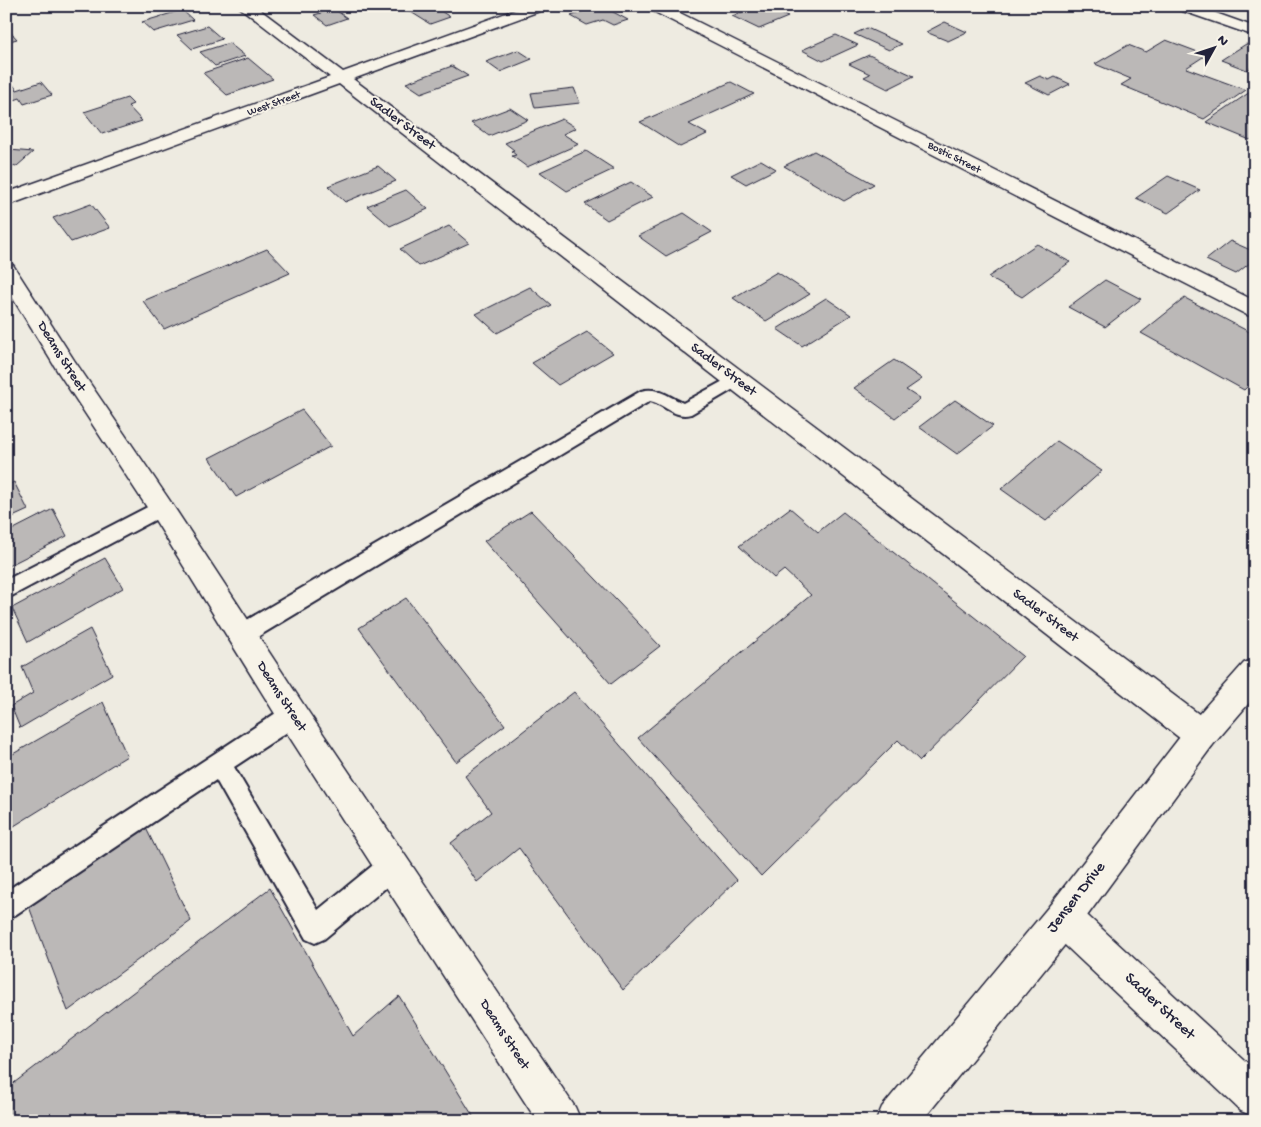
<svg xmlns="http://www.w3.org/2000/svg" width="1261" height="1127" font-family="'Gochi Hand',sans-serif">
	<style>
		.building { fill: #bbb8b7; stroke: #22223b }
		.lines { fill: none; stroke-linecap: round; stroke-linejoin: round }
		.service-casing { stroke: #22223b; stroke-width: 4 }
		.minor-casing { stroke: #22223b; stroke-width: 3 }
		.secondary-casing { stroke: #22223b; stroke-width: 3 }
		.service { fill: #f7f3e8; fill-rule: evenodd }
		.minor { fill: #f7f3e8; fill-rule: evenodd }
		.secondary { fill: #f7f3e8; fill-rule: evenodd }
		.labels { text-anchor: middle; dominant-baseline: central; stroke-width: 4; stroke-linejoin: round; paint-order: stroke }
		.far-street-label { font-size: 11px; fill: #22223b; stroke: #f7f3e8 }
		.street-label { font-size: 14px; fill: #22223b; stroke: #f7f3e8 }
		.near-street-label { font-size: 16px; fill: #22223b; stroke: #f7f3e8 }
	</style>
	<rect width="100%" height="100%" fill="#eeebe1"/>
	<filter id="ink" filterUnits="userSpaceOnUse"><feTurbulence type="fractalNoise" baseFrequency=".02" numOctaves="2"/><feDisplacementMap in="SourceGraphic" scale="10" xChannelSelector="R" yChannelSelector="G"/><feConvolveMatrix kernelMatrix="1 2 1 2 8 2 1 2 1" color-interpolation-filters="sRGB"/></filter>
	<g filter="url(#ink)">
		<path class="building" d="M413,6h20l17,11 -20,7 -24,-15z
			M599,6h3l26,14 -15,5 -10,-5 -16,5 -16,-9z
			M757,6h8l23,11 -29,12 -27,-13z
			M334,9l13,9 -20,7 -13,-10z
			M182,10l11,10 -40,12 -11,-10z
			M945,22l22,10 -19,9 -22,-9z
			M207,26l15,13 -30,10 -15,-14z
			M6,27l11,12 -11,3z
			M867,28l35,16 -13,6 -35,-16z
			M836,35l22,10 -35,16 -21,-11z
			M1166,40l40,15 -20,13 60,22 -42,29 -83,-34 10,-6 -36,-15 33,-19 18,7z
			M229,43l16,13 -30,10 -15,-14z
			M1246,44l9,3v18l-8,5 -26,-10z
			M518,50l14,9 -32,13 -14,-10z
			M869,55l45,21 -26,13 -24,-12 6,-3 -21,-10z
			M248,58l25,21 -46,16 -24,-22z
			M452,66l16,10 -47,17 -15,-10z
			M1040,76l9,4 6,-3 15,7 -21,11 -24,-12z
			M9,79l8,11 24,-8 11,13 -28,9 -4,-6 -14,5v-23z
			M731,82l23,12 -65,30 18,10 -27,13 -40,-25z
			M574,88l6,15 -45,5 -4,-15z
			M1253,90l2,46 -5,4 -44,-18z
			M127,98l6,6 -5,2 14,15 -40,13 -18,-22z
			M510,108l18,12 -39,16 -18,-13z
			M562,119l14,9 -13,6 16,10 -52,23 -15,-11 4,-1 -5,-4 3,-1 -9,-7z
			M9,150l24,2 -16,14 -11,-1v-12z
			M586,151l28,18 -47,22 -27,-19z
			M814,151l60,33 -30,17 -60,-35z
			M761,160l15,9 -30,15 -15,-9z
			M378,166l18,15 -51,21 -17,-16z
			M1168,176l32,14 -32,23 -32,-15z
			M631,182l22,15 -46,23 -22,-16z
			M406,190l22,19 -38,17 -23,-20z
			M91,204l19,24 -39,14 -18,-24z
			M684,213l28,19 -46,24 -28,-20z
			M449,226l20,17 -50,23 -19,-17z
			M1230,241l25,11v7l-19,15 -30,-14z
			M1037,244l33,18 -48,35 -34,-20z
			M267,249l23,24 -126,56 -21,-28z
			M777,272l33,22 -44,27 -33,-23z
			M1105,280l36,19 -36,28 -37,-20z
			M530,287l21,18 -54,28 -21,-19z
			M826,298l25,17 -49,31 -25,-17z
			M1185,298l70,37v44l-11,11 -103,-57z
			M587,332l26,21 -55,32 -26,-22z
			M894,360l28,19 -16,11 14,9 -25,19 -41,-30z
			M955,400l38,26 -36,28 -38,-27z
			M302,410l29,36 -95,51 -27,-39z
			M1057,441l45,30 -56,50 -45,-32z
			M14,482l14,28 -22,10v-34z
			M790,508l28,24 25,-20 180,144 -103,105 -22,-21 -137,136 -123,-138 173,-143 -27,-25 -10,8 -35,-32z
			M53,509l14,27 -61,31v-34z
			M531,511l129,135 -49,38 -127,-143z
			M105,558l18,30 -95,54 -16,-34z
			M406,598l99,127 -49,37 -97,-134z
			M90,629l22,45 -92,54 -9,-22 22,-13 -11,-26z
			M574,692l163,188 -114,110 -104,-142 -42,34 -26,-39 40,-31 -26,-36z
			M103,702l24,54 -121,75v-73z
			M145,826l46,95 -123,90 -40,-107z
			M270,888l83,148 46,-40 77,125h-470v-32z"/>
		<g class="lines">
			<g class="service-casing">
				<path id="service" d="M736,374l6,2 2,4 -2,4 -51,30c-16,5 -27,-10 -41,-13l-401,241 -8,2 -8,-2 -3,-7 3,-7 408,-237c16,-5 28,6 42,12z
					M161,500l7,3 3,5 -3,5 -162,86v-19z
					M293,704l8,3 3,8 -3,8 -67,44 84,143 65,-53 9,-4 9,4 4,9 -4,9 -77,64 -9,4 -9,-4 -90,-159 -201,135 -9,4v-28l279,-184z"/>
			</g>
			<g class="minor-casing">
				<path id="minor" d="M238,6h17l88,66 183,-66h21l-2,3 -192,70 859,645 5,11 -5,11 -11,4 -11,-4 -851,-662 -333,122v-13l324,-116z
					M647,6h19l589,295v16l-8,-2 -598,-306z
					M1175,6h21l59,21v9l-78,-27z
					M6,264l7,1 61,95 96,141 137,209 268,397 6,14h-44l-252,-391 -133,-215 -94,-143 -52,-85z
					M1063,900l13,5 179,165v47l-14,-6 -191,-180 -5,-13 5,-13z"/>
			</g>
			<g class="secondary-casing">
				<path id="secondary" d="M1255,659v37l-43,50 -136,185 -154,190h-46l6,-14 168,-202 140,-181 54,-61z"/>
			</g>
			<use href="#service" class="service"/>
			<use href="#minor" class="minor"/>
			<use href="#secondary" class="secondary"/>
		</g>
	</g>
	<g class="labels">
		<g class="far-street-label">
			<text transform="translate(274 104) rotate(-20)">West Street</text>
			<text transform="translate(954 158) rotate(27)">Bostic Street</text>
		</g>
		<g class="street-label">
			<text transform="translate(402 124) rotate(37)">Sadler Street</text>
			<text transform="translate(61 357) rotate(58)">Deams Street</text>
			<text transform="translate(723 370) rotate(37)">Sadler Street</text>
			<text transform="translate(1045 616) rotate(37)">Sadler Street</text>
			<text transform="translate(281 697) rotate(57)">Deams Street</text>
			<text transform="translate(504 1035) rotate(57)">Deams Street</text>
		</g>
		<g class="near-street-label">
			<text transform="translate(1077 898) rotate(-52)">Jensen Drive</text>
			<text transform="translate(1159 1007) rotate(43)">Sadler Street</text>
		</g>
	</g>
	<rect width="1261" height="1127" fill="none" stroke="#f7f3e8" stroke-width="25"/>
	<rect x="12" y="12" width="1236" height="1102" fill="none" stroke="#22223b" stroke-width="2" filter="url(#ink)"/>
	<g transform="translate(1214 48) rotate(50)" stroke="#f7f3e8" stroke-width="4" paint-order="stroke">
	<path d="M0-4L9 19L0 12L-9 19Z" fill="#22223b"/>
	<text y="-8" font-size="14" font-weight="bold" text-anchor="middle" fill="#22223b">N</text>
	</g>
</svg>
